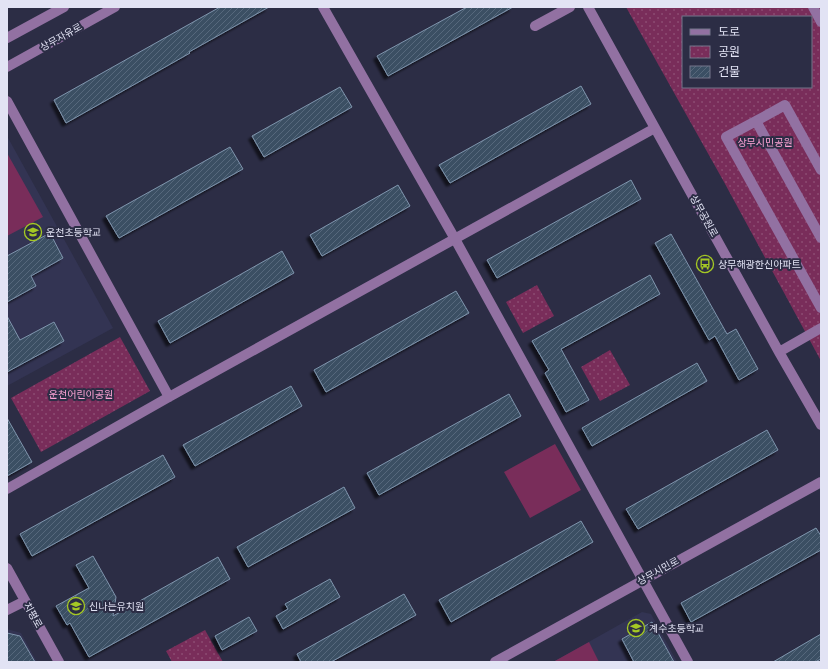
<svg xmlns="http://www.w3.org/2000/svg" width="828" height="669" font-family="'DM Sans','Noto Sans KR',sans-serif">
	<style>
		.built { fill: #333453 }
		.park { fill: url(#park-dots); fill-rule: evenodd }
		.pitch { fill: #792d5a }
		.building { fill: url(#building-hatch); stroke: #7f95ad; filter: url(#shadow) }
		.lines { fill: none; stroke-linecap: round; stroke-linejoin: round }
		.minor { stroke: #9271a2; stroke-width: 10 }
		.labels { text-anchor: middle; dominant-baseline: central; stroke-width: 4; stroke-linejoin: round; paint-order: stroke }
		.street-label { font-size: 10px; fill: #e2e3f4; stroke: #2c2d45 }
		.park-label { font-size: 10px; fill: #fea3d5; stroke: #2c2d45 }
		.poi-label { font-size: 10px; fill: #e2e3f4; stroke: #2c2d45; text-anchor: start }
	</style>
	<defs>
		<pattern id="park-dots" width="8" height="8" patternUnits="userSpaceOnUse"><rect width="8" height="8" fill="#792d5a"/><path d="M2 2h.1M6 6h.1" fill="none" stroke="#8c4b72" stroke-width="1.8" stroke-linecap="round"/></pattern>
		<pattern id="building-hatch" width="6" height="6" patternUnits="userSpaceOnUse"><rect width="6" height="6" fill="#3b4f64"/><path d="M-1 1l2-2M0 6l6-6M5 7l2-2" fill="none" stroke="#57687b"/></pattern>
		<filter id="shadow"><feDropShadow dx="-3.5" dy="3.5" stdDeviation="1" flood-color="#0009"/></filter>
	</defs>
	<rect width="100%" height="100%" fill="#2c2d45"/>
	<path class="built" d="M7,136l106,192 -106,58z
		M642,612l9,2 26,48h-124z
		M7,629l14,4 16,29h-30z"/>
	<path class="park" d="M626,7h195v354l-97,-179zM683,17h128v70h-128z
		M537,285l17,31 -31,17 -17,-31z
		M120,337l30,54 -109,61 -30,-54z
		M610,350l20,35 -30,16 -19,-34z
		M205,630l18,32h-51l-6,-11z"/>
	<path class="pitch" d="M7,153l36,64 -36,19z
		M555,444l26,46 -51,28 -26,-46z
		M589,642l10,20h-46z"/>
	<path class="building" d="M220,7h49l-80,45 1,1 -124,70 -12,-23z
		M467,7h46l-125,69 -11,-20z
		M581,86l10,18 -141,79 -11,-18z
		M340,87l12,20 -88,50 -12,-21z
		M230,147l13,22 -124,69 -13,-22z
		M631,180l10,19 -144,79 -10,-18z
		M398,185l12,21 -88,50 -12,-21z
		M50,233l13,25 -32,18 5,10 -29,16v-46z
		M671,234l56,100 9,-5 22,40 -19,11 -24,-44 -6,4 -54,-97z
		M282,251l12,22 -124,70 -12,-22z
		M650,275l10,19 -99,55 28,51 -23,12 -21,-39 4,-3 -17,-29z
		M456,291l13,22 -143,79 -12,-22z
		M7,316l13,24 34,-18 10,19 -57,31z
		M697,363l10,18 -115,65 -10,-18z
		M291,386l11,20 -107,60 -12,-21z
		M509,394l12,22 -142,79 -12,-22z
		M7,418l25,44 -25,14z
		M767,430l11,20 -140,79 -12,-20z
		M163,455l12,22 -143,79 -12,-22z
		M344,487l11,21 -107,59 -11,-20z
		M581,521l12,21 -142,80 -12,-22z
		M816,528l5,8v14l-130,72 -10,-19z
		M93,556l23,41 -3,19 105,-59 12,22 -141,78 -19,-34 -3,2 -11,-19 33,-18 -13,-23z
		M330,579l10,18 -57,32 -7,-13 12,-7 -3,-5z
		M404,594l12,21 -85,47h-30l-4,-8z
		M249,617l8,14 -35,19 -7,-14z
		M652,622l22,40h-40l-12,-23z
		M7,633l13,3 15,26h-28z
		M821,634v25l-6,3h-42z"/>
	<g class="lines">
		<path class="minor" d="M323,7l132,232 233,423
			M588,7l191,345 42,73
			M813,7l8,15
			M535,26l35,-19
			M7,38l57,-31
			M7,67l108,-60
			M7,101l162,296
			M756,121l-30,16 95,171
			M821,170l-36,-65 -29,16 65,117
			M779,352l42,-24
			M7,489l162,-92 486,-269
			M7,568l52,94
			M7,610l18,-9
			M495,662l326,-180"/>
	</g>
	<defs>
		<g id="school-ring" transform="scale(0.9)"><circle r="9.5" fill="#2c2d45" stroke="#a4c824" stroke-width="1.5"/><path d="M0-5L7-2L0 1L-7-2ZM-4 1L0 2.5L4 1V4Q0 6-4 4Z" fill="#a4c824"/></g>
		<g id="bus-ring" transform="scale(0.9)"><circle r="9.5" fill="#2c2d45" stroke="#a4c824" stroke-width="1.5"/><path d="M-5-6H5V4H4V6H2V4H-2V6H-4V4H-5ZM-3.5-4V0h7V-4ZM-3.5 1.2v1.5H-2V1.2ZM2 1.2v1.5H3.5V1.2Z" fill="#a4c824"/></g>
	</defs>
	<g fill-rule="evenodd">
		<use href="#school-ring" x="33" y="232"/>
		<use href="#bus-ring" x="705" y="264"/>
		<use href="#school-ring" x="76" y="606"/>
		<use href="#school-ring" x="636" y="628"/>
	</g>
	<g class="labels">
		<g class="street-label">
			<text transform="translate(61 37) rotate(-29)">상무자유로</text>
			<text transform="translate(704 216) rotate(61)">상무공원로</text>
			<text transform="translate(658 571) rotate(-29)">상무시민로</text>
			<text transform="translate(33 615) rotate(61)">치평로</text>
		</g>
		<g class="park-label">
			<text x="765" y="142">상무시민공원</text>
			<text x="81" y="394">운천어린이공원</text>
		</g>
		<g class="poi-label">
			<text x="46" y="232">운천초등학교</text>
			<text x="718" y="264">상무해광한신아파트</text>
			<text x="89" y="606">신나는유치원</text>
			<text x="649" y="628">계수초등학교</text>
		</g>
	</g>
	<rect width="828" height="669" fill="none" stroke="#e2e3f4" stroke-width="16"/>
	<rect x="682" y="16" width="130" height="72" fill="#2c2d45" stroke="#75768b"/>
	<rect x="690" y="29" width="20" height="6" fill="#9271a2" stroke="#75768b"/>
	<text x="718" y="36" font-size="12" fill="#e2e3f4">도로</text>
	<rect x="690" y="46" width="20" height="12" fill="url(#park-dots)" stroke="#75768b"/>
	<text x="718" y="56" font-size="12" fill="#e2e3f4">공원</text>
	<rect x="690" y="66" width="20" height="12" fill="url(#building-hatch)" stroke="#75768b"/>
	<text x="718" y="76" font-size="12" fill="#e2e3f4">건물</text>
</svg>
